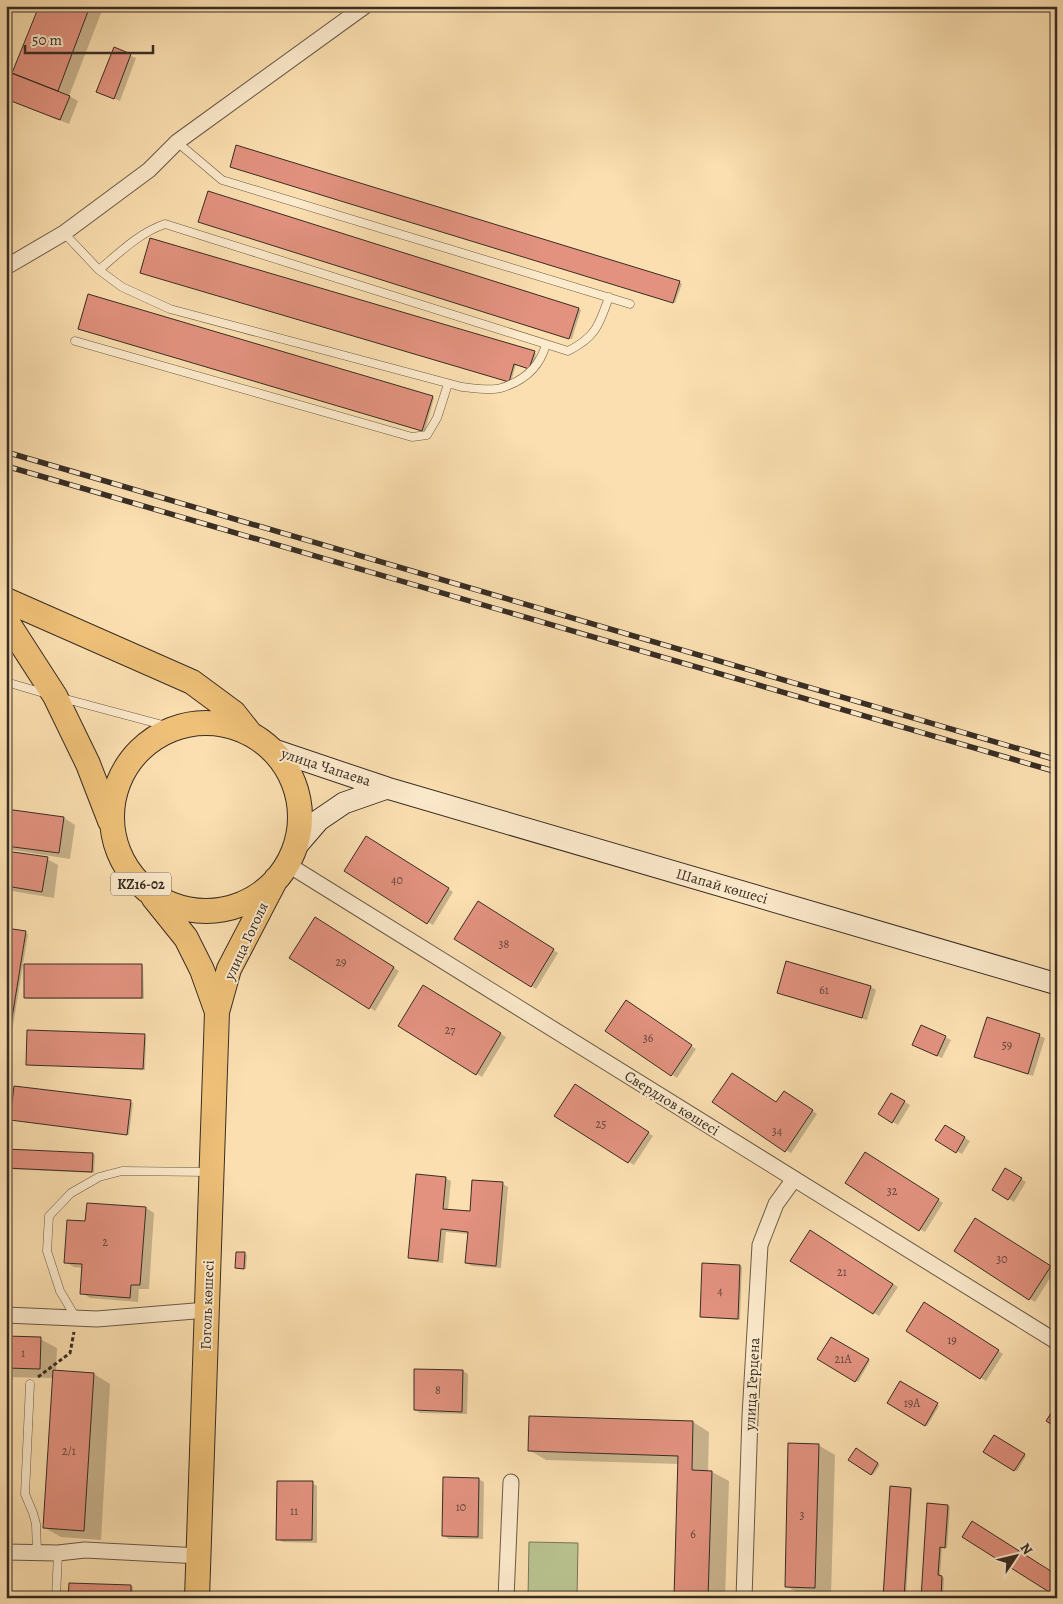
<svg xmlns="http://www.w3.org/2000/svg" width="1063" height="1604" font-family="Alegreya,serif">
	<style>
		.green { fill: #b9c390; stroke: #78785a }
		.shadow { fill: #0003 }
		.building { fill: #e2927f; stroke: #382d24 }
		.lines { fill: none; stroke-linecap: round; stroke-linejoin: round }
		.lane-casing { stroke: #695a47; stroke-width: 9 }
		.street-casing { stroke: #695a47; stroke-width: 17 }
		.secondary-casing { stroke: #382d24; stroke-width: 23 }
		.primary-casing { stroke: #382d24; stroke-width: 26 }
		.path { stroke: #382d24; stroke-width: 3; stroke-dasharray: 4 2.5; stroke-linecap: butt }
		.lane { stroke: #fceacc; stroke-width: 8 }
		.street { stroke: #fceacc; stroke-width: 15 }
		.secondary { stroke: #fceacc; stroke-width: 21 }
		.primary { stroke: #eec078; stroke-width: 24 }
		.rail-casing { stroke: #382d24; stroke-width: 5.5 }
		.rail { stroke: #fceacc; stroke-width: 4; stroke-dasharray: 11; stroke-linecap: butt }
		.labels { text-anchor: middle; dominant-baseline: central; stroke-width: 4; stroke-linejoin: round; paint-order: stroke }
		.number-label { font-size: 12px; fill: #62463b }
		.shield { fill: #fceacc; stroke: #736656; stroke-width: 1 }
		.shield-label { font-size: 14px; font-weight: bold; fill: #382d24 }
		.street-label { font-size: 15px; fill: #382d24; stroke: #fceacc }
	</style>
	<rect width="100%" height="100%" fill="#fbdfb0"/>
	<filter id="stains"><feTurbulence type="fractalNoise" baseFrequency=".004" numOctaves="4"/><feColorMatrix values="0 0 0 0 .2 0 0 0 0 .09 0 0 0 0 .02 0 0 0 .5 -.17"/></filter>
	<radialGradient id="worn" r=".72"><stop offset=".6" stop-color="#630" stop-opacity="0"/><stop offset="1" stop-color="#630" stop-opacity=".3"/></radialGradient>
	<path class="green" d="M529,1542l49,1 -1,55h-49z"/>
	<path class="shadow" d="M40,6h59l4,2 -34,88 9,5 -9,23 -63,-25v-27l7,3z
		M114,49l22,9 -16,43 -17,-7z
		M233,167l446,115 3,2 -7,19z
		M202,223l377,86 2,1 -9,29z
		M143,273l391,79 2,2 -4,15 -16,-4 -5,17z
		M79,329l353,68 2,1 -9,33z
		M6,810l58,8 11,7 -5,34 -64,-10z
		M367,838l86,54 -20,33 -87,-54z
		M6,852l41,7 11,6 -4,33 -48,-8z
		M478,903l80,50 -22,36 -80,-50z
		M315,919l84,52 -24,40 -84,-53z
		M6,929l22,5 -22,135z
		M141,965l2,1 1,33h-116l-3,-1z
		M423,986l83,51 -24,40 -82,-51z
		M871,987l5,3 -9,30 -83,-25 -5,-3z
		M631,1005l65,44 -19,29 -71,-47z
		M988,1018l57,20 -12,38 -52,-17z
		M144,1036l2,1 -1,33 -118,-6z
		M945,1037l6,3 -9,18 -23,-10z
		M1057,1064v17l-5,-2z
		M580,1088l73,48 -19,29 -78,-50z
		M891,1094l19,11 -12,20 -19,-11z
		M789,1095l28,19 -26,39 -5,-3 -9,-46z
		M131,1102l2,1 -4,32 -117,-16z
		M945,1126l25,15 -8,13 -25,-14z
		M6,1150l87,4 2,1 -1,18 -88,-4z
		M871,1157l72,46 -18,29 -6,-3z
		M1005,1169l21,13 -12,20 -21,-13z
		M445,1178l6,3 -3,29 23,3 32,-29 5,3 -7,81 -29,-2 -6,-3 3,-29 -23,-2 -3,31 -28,-3 -6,-3z
		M146,1208l8,5 -5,76h-10l-1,13 -48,-4 -8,-5 1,-25 -9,-1 -9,-5 22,-39z
		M981,1222l74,48 -20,32 -80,-51z
		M816,1235l82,52 -19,29 -87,-55z
		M244,1253l3,2 -1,14h-7l-3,-1z
		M740,1266l2,1 -2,53 -39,-3z
		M930,1306l73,48 -17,27 -79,-51z
		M6,1338l34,1 17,9 -1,24 38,2 16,10 -9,156 -40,-3 -16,-9 9,-150 -48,-1z
		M831,1338l39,23 -12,21 -39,-24z
		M463,1371l5,3 -1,40 -47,-1 -5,-3z
		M901,1382l38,24 -12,20 -38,-23z
		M693,1422l16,10 -1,40h4l17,9 -4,117h-50l4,-134 -133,-4 -17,-10z
		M994,1437l32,19 -9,15 -32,-20z
		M818,1445l17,10 -4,142 -28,-1 -17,-10z
		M856,1450l24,15 -7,10 -23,-15z
		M478,1479l6,3 -1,57h-34l-5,-3z
		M312,1483l5,3v57l-34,-1 -6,-3z
		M910,1489l2,1 -6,108h-22z
		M948,1506l2,1 -3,41h-5l-2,29 4,1 -1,20h-20z
		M131,1586l2,1v11h-63z"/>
	<path class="building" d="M39,6h51l-32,85 -46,-18z
		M114,47l17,7 -17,45 -18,-7z
		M6,71l64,25 -10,24 -54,-21z
		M236,145l444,136 -7,22 -443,-136z
		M208,191l371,117 -10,31 -371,-117z
		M150,238l385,113 -6,18 -15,-5 -5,18 -369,-109z
		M88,294l345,102 -11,35 -344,-102z
		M6,809l58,8 -5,36 -53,-7z
		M366,836l83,52 -22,36 -83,-53z
		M6,851l42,6 -6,35 -36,-6z
		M478,901l76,48 -23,38 -77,-48z
		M315,917l79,50 -25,42 -80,-51z
		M6,928l20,3 -20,125z
		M786,961l85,25 -9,32 -85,-25z
		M24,964h118v34h-118z
		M423,985l78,48 -25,42 -78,-49z
		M626,1000l66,45 -21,31 -66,-45z
		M987,1017l53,17 -12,40 -54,-17z
		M921,1025l25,11 -9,20 -25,-11z
		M27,1030l118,4 -2,35 -117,-4z
		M732,1073l44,29 8,-11 29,19 -28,42 -73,-50z
		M575,1084l74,48 -21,31 -74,-47z
		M14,1086l117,14 -4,35 -117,-15z
		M891,1093l14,8 -13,22 -14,-9z
		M945,1125l20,12 -9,16 -21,-13z
		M6,1149l87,4 -1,19 -86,-4z
		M865,1152l74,47 -20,32 -74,-48z
		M1005,1168l17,10 -14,22 -16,-10z
		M416,1174l30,3 -3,32 27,2 2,-31 31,2 -7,84 -31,-3 3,-31 -27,-3 -3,32 -30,-3z
		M87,1203l59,4 -6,78h-9l-1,13 -50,-4 2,-30 -18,-1 3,-43 18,1z
		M975,1218l76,48 -22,34 -75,-49z
		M810,1230l83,54 -20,30 -83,-53z
		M236,1252h9l-1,17 -9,-1z
		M702,1263l38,2 -2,54 -38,-2z
		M924,1302l75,48 -19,29 -74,-48z
		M6,1336l35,1 -1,32 -34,-1z
		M831,1337l38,22 -14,23 -38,-23z
		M414,1369l49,1 -1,42 -48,-2z
		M53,1370l41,3 -10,158 -41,-3z
		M900,1381l38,22 -13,23 -38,-23z
		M1057,1404v24l-11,-7z
		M529,1416l164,5 -1,49 20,1 -4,127h-34l4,-142 -150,-5z
		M994,1435l31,19 -11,17 -31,-19z
		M788,1443l31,1 -4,144 -30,-1z
		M856,1448l22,15 -7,12 -23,-15z
		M443,1477l36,1 -1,59 -36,-1z
		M277,1481h36l-1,59h-36z
		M890,1486l21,2 -7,110h-21z
		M927,1503l21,2 -3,43 -5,-1 -2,28 4,1 -1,22h-20z
		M972,1521l85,54v22l-95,-60z
		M69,1583l62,2v13h-63z"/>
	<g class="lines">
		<g class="lane-casing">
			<path id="lane" d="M177,142l45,38 408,124
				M64,233l35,37 23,17 48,22 292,78c10,1 29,4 39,1 23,-7 39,-21 45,-44
				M99,270c21,-18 40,-37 66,-46l403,127c28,-14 31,-26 41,-54
				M75,341l337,96 15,-2 10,-17 11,-34
				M6,682l41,12
				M62,698l112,30
				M76,1318l-16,-27 -13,-40 2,-35 22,-23 28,-16 23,-6 87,1
				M30,1384l-5,110 8,19 3,11 1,28
				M56,1598l2,-45"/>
		</g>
		<g class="street-casing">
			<path id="street" d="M6,267l58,-34 85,-63 28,-28 188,-136
				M287,864l770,478
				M6,1315l91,4 110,-9
				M6,1552l52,1 27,-3 115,6
				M506,1598l5,-116
				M744,1598l6,-182 10,-171 16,-41 18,-25"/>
		</g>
		<g class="secondary-casing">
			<path id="secondary" d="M271,749l116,39 670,196
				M294,849l25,-29 25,-17 43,-15"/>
		</g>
		<g class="primary-casing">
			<path id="primary" d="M6,600l186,82 42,31 15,19
				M6,620l49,76 33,68 22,57
				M112 817a94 94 0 1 1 188 0a94 94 0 1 1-188 0Z
				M153,897l33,41 16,32 15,42
				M197,1598l20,-586 12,-43 47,-90"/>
		</g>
		<path class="path" d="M38,1377l32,-24 4,-21"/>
		<use href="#lane" class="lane"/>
		<use href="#street" class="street"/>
		<use href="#secondary" class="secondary"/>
		<use href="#primary" class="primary"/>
		<g class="rail-casing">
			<path id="rail" d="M6,452l1051,308
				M6,466l1051,306"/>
		</g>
		<use href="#rail" class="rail"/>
	</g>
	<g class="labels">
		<g class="number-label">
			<text x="397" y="880">40</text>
			<text x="504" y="944">38</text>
			<text x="341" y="962">29</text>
			<text x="824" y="990">61</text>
			<text x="450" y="1030">27</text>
			<text x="648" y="1038">36</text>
			<text x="1007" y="1045">59</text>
			<text x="601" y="1124">25</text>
			<text x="777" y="1131">34</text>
			<text x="892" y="1191">32</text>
			<text x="105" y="1242">2</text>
			<text x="1002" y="1259">30</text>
			<text x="842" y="1272">21</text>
			<text x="720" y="1291">4</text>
			<text x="952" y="1340">19</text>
			<text x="23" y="1353">1</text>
			<text x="843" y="1359">21А</text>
			<text x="438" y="1390">8</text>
			<text x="912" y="1403">19А</text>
			<text x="69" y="1451">2/1</text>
			<text x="461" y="1507">10</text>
			<text x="294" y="1511">11</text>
			<text x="802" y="1515">3</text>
			<text x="693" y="1534">6</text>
		</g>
		<rect class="shield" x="111" y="872.5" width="60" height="23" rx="4"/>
		<g class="shield-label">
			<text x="141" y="884">KZ16-02</text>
		</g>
		<g class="street-label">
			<text transform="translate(326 767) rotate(18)">улица Чапаева</text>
			<text transform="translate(722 886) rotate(16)">Шапай көшесі</text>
			<text transform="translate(246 941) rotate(-65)">улица Гоголя</text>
			<text transform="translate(672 1103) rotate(32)">Свердлов көшесі</text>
			<text transform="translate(207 1305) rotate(-88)">Гоголь көшесі</text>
			<text transform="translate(752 1384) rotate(-87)">улица Герцена</text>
		</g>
	</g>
	<rect width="1063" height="1604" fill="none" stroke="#fbdfb0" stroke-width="25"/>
	<rect x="8" y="8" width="1048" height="1589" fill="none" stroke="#382d24" stroke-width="2.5"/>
	<rect x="12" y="12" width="1038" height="1579" fill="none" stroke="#382d24"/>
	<g transform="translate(1016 1556) rotate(55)" stroke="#fceacc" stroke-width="4" paint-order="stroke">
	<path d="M0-4L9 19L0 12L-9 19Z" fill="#382d24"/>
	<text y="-8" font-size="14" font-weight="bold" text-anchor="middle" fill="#382d24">N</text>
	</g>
	<path d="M25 45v8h128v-8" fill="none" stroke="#382d24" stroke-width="2.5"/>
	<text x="32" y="45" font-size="15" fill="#382d24" stroke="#fceacc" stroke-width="4" paint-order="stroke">50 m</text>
	<rect width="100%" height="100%" filter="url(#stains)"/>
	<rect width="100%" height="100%" fill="url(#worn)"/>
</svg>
